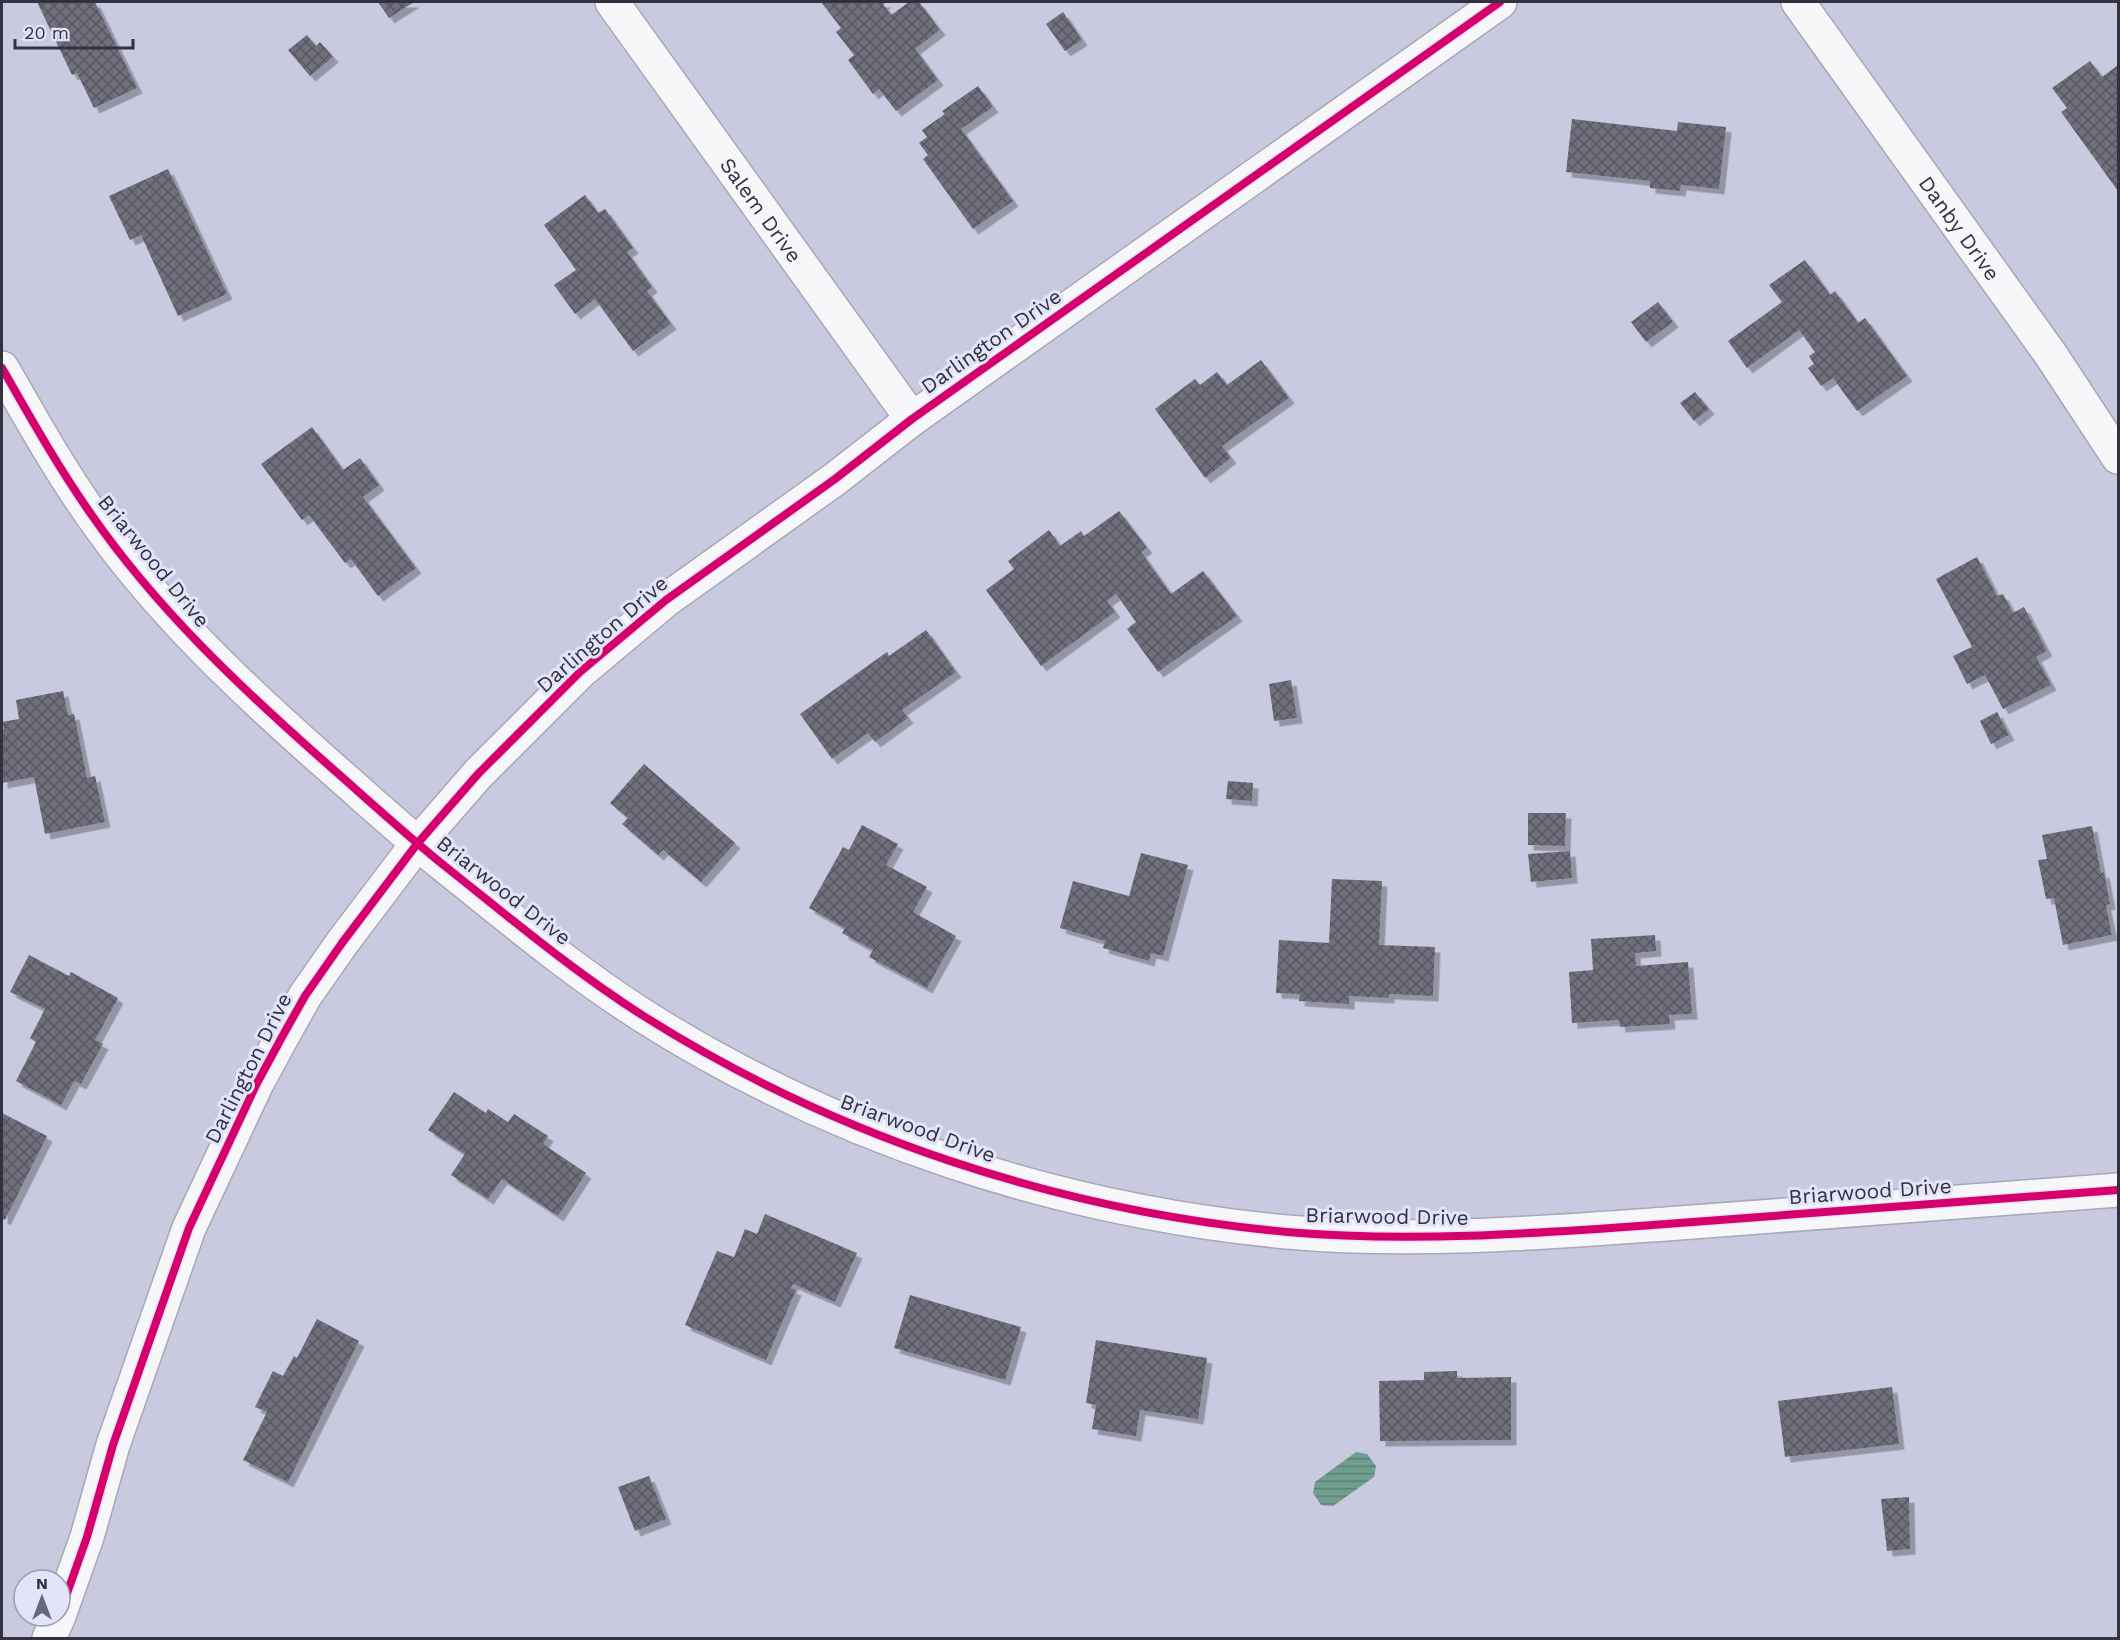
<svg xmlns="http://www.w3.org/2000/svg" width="2120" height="1640" font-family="'Work Sans',sans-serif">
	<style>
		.water { fill: url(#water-rules) }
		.building { fill: url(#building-cross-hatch); filter: url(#shadow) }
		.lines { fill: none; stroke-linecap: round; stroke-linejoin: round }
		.street-casing { stroke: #a7a7b7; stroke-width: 36 }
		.street { stroke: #f7f7fa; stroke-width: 33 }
		.cycleway-casing { stroke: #e3e4f8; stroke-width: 11 }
		.cycleway { stroke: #d6006c; stroke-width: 8 }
		.labels { text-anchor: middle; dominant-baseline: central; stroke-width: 6; stroke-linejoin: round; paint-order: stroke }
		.street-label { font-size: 21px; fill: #313140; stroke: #e3e4f8 }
	</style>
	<defs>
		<pattern id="water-rules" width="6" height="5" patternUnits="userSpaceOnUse" patternTransform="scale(1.5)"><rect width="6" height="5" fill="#709e8f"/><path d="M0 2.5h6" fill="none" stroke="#5d8176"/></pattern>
		<pattern id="building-cross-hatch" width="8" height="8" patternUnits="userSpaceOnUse" patternTransform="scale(1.5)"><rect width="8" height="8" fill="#706f7d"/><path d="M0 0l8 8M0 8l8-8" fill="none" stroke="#585762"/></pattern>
		<filter id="shadow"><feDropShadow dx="5.5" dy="5.5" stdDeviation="0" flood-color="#0004"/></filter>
	</defs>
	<rect width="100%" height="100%" fill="#c9cadf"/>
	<path class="water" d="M1356,1452l11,2 9,12 -2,11 -41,29 -12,-1 -8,-12 2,-11z"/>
	<path class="building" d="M37,2h58l42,86 -43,20 -17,-35 -5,2z
		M378,2h36l-25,16z
		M821,2h66l-4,2 8,11 18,-13h10l21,28 -25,19 23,31 -42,31 -17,-22 -6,5 -25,-34 6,-5 -18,-23 5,-4z
		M1063,12l19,28 -17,11 -19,-27z
		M307,35l9,11 4,-4 13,15 -23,19 -22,-26z
		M2090,61l12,16 16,-12v126l-57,-79 6,-4 -15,-20z
		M978,86l15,21 -32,22 52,72 -40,28 -50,-70 5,-4 -9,-12 8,-6 -5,-7 23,-16 -3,-3z
		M1572,119l105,12 1,-9 48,5 -7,62 -38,-4 -1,6 -30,-3v-7l-84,-9z
		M168,169l59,125 -49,22 -37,-81 -11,5 -21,-44z
		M585,195l13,18 7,-4 28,39 -6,4 25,35 -5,4 24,33 -38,27 -38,-52 -20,15 -21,-29 22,-15 -32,-45z
		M1805,260l25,35 5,-4 23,32 7,-5 42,58 -50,35 -24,-33 -12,8 -13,-18 6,-4 -5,-8 6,-4 -16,-22 -52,38 -19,-27 54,-39 -13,-17z
		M1658,302l15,20 -27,20 -15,-20z
		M1261,360l28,38 -67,48 9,12 -26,20 -50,-69 40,-30 5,6 17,-13 10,13z
		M1695,392l14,17 -15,12 -14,-18z
		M312,427l31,43 17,-12 19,27 -16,12 53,71 -38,28 -27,-37 -6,4 -36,-48 -7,5 -41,-56z
		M1119,511l28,37 -6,4 30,42 32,-23 34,45 -79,56 -31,-43 9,-7 -20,-28 -9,7 8,11 -74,54 -55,-76 28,-21 -6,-8 41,-31 11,16 21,-15 3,5z
		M1977,557l20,39 6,-2 10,19 11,-6 23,44 -11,6 15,28 -48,24 -18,-34 -18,9 -14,-28 19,-9 -36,-68z
		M926,630l30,42 -54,38 6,8 -33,24 -7,-9 -36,26 -32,-45 87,-62 2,4z
		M1291,680l6,38 -23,3 -5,-37z
		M63,691l5,24 6,-1 13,64 8,-2 10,46 -60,12 -11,-57 -32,6v-54h2l-2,-7 17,-3 -3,-19z
		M1997,712l12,23 -18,9 -11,-23z
		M644,764l91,79 -34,39 -38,-32 -5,5 -36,-31 6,-6 -18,-15z
		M1228,781l25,2 -1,18 -26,-2z
		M1528,813h38l-1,33 -37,-1z
		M862,825l36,19 -12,21 41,22 -14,25 43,24 -29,52 -58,-31 4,-7 -31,-17 3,-5 -36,-20 34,-61 6,3z
		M2092,826l9,47 3,-1 6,32 -4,1 6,30 -49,10 -9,-47 -8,1 -8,-39 9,-1 -5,-24z
		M1570,851l2,27 -41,4 -3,-28z
		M1141,853l47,12 -25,91 -12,-3 -2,8 -46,-13 2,-7 -45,-13 13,-47 56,15z
		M1332,879l50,2 -3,64 56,2 -2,49 -44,-2v4l-40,-2v8l-50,-3 1,-7 -24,-1 3,-53 50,3z
		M1655,935l1,16 -21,2 1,13 52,-4 4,52 -23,1 1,9 -50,3 -1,-7 -47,3 -3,-51 24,-2 -2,-31z
		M29,955l40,21 2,-4 47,26 -23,42 8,4 -22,40 -7,-3 -13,24 -45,-24 20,-39 -6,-4 15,-29 -35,-17z
		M454,1092l32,21 2,-4 20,13 6,-8 34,22 -5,8 43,29 -28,43 -56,-37 -14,20 -37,-24 14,-21 -37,-24z
		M2,1113l45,23 -42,84 -3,-2z
		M765,1214l92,39 -22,49 -42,-18 -2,4 5,2 -30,70 -81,-35 32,-74 17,6 11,-28 12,5z
		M910,1295l111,32 -16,53 -111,-32z
		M317,1319l42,22 -71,141 -45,-22 24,-48 -12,-5 18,-36 10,5 11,-20 3,2z
		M1096,1340l111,18 -9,61 -58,-9 -4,26 -44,-7 4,-24 -10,-2z
		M1457,1371v7l54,-1v63l-131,1 -1,-60 45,-1v-8z
		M1892,1387l7,57 -114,13 -7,-56z
		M649,1476l17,43 -31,12 -17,-44z
		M1909,1497l1,52 -23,2 -6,-52z"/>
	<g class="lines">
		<g class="street-casing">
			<g id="street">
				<path id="s1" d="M612,2l300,417"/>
				<path id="s2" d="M1798,2l253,353 67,102"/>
				<path d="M2,368c28,49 56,99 89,146 65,94 149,173 235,249 40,35 79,71 120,104 64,51 127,104 196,148 192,122 418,196 645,217 126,11 253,1 379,-8 151,-11 302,-22 452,-34"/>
				<path d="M60,1613l27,-76 26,-92 76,-217 68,-145 25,-46 23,-41 37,-53 75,-99 61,-70 102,-102 86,-72 169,-121 77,-60 588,-417"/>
				<path d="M49,1638l10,-22"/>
			</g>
		</g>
		<use href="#street" class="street"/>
		<g class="cycleway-casing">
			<path id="cycleway" d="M2,368c28,49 56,99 89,146 65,94 149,173 235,249 40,35 79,71 120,104 64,51 127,104 196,148 192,122 418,196 645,217 126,11 253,1 379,-8 151,-11 302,-22 452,-34
				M60,1613l27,-76 26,-92 76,-217 68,-145 25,-46 23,-41 37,-53 75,-99 61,-70 102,-102 86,-72 169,-121 77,-60 588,-417"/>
		</g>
		<use href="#cycleway" class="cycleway"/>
	</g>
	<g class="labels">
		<g class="street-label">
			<text stroke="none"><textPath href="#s1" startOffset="256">Salem Drive</textPath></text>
			<text stroke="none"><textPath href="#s2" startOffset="278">Danby Drive</textPath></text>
			<text transform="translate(991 341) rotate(-35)">Darlington Drive</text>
			<text transform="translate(154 561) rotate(51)">Briarwood Drive</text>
			<text transform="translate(602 634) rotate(-41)">Darlington Drive</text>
			<text transform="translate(504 890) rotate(38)">Briarwood Drive</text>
			<text transform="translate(248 1068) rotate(-63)">Darlington Drive</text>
			<text transform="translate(918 1128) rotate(20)">Briarwood Drive</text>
			<text transform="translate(1870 1191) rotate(-4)">Briarwood Drive</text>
			<text transform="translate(1387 1216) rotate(1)">Briarwood Drive</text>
		</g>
	</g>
	<rect width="2120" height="1640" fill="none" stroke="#313140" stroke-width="6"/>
	<g transform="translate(42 1598)"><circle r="28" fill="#e3e4f8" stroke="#9c9cae" stroke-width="1.5"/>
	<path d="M0-4.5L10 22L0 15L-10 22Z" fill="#666778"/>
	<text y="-9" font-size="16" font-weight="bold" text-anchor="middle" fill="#313140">N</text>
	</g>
	<path d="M15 39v9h118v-9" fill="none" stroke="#313140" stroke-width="3"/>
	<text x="24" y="39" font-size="18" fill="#313140" stroke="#e3e4f8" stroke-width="4.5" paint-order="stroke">20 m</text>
</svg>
